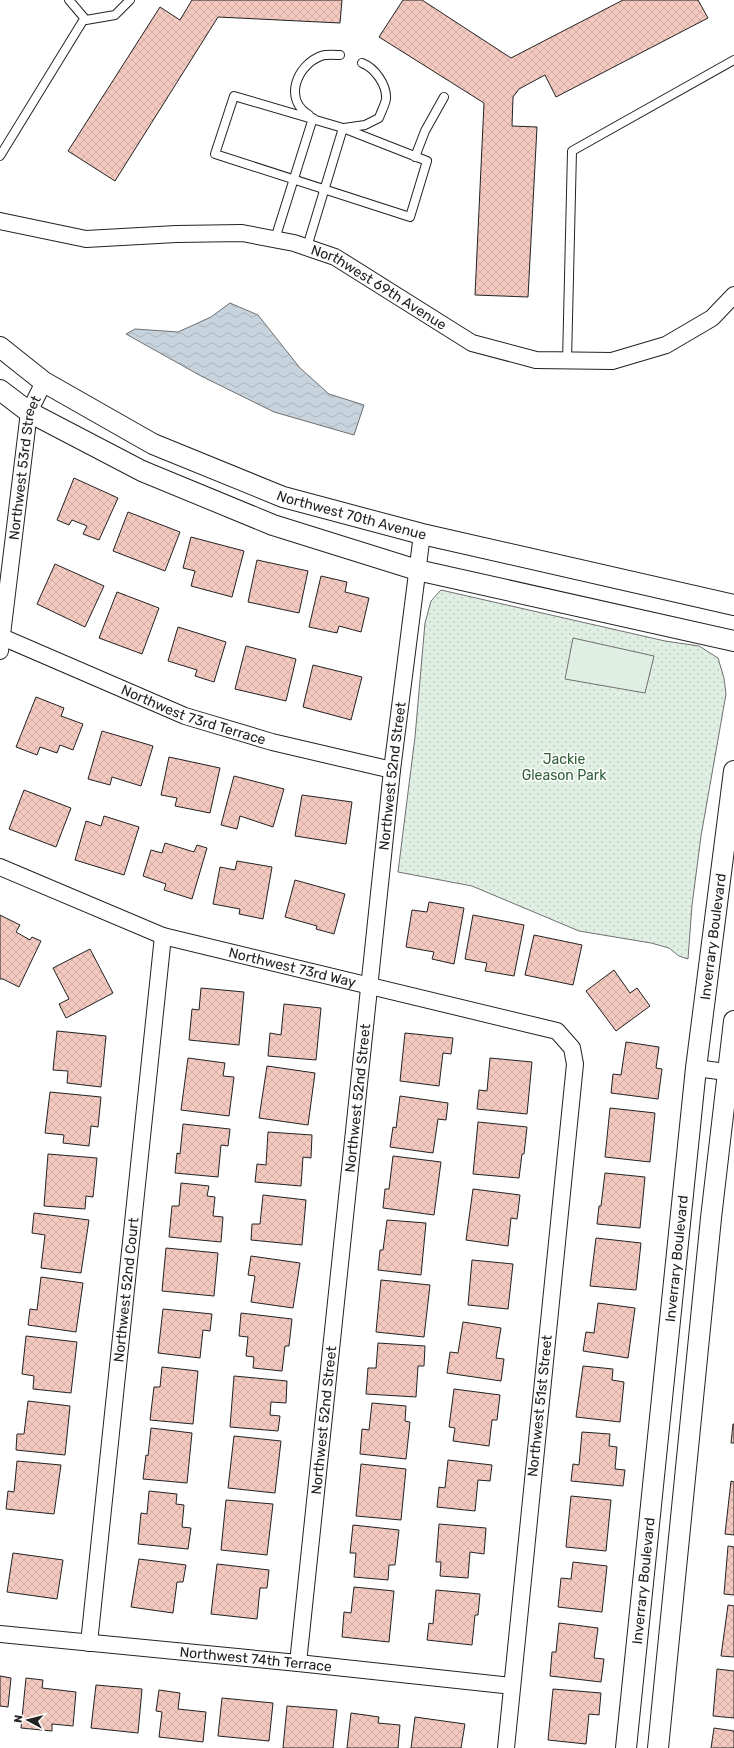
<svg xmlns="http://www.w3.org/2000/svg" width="734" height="1748" font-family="Rubik,sans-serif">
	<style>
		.grass { fill: url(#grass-dots); stroke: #6f6f6f }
		.garden { fill: #e0efe3; stroke: #6f6f6f }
		.water { fill: url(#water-waves); stroke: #6f6f6f }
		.building { fill: url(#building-cross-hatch); stroke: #222 }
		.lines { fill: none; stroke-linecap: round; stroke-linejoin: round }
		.service-casing { stroke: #222; stroke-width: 10 }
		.minor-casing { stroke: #222; stroke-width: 18 }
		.tertiary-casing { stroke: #222; stroke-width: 22 }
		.service { stroke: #fff; stroke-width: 8 }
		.minor { stroke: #fff; stroke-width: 16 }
		.tertiary { stroke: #fff; stroke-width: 20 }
		.labels { text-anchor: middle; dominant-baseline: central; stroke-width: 3; stroke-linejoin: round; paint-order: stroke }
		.street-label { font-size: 14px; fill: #222; stroke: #fff }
		.park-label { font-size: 14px; fill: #2f5e38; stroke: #fff }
	</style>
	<defs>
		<pattern id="grass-dots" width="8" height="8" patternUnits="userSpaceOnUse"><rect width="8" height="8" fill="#e0efe3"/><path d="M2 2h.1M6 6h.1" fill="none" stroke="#c0cdc2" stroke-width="1.8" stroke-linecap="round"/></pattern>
		<pattern id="water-waves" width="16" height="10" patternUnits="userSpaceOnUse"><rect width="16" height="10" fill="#c7d3dd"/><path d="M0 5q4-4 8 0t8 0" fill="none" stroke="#abb5bd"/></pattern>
		<pattern id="building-cross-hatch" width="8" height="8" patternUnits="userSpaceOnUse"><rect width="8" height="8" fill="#f3c9c0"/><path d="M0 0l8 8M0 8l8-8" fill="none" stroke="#d0aca5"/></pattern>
	</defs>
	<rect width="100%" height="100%" fill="#fff"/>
	<path class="grass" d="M441,590l224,51 34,5 19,12 6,20 2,16 -25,142 -9,69 -4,54 -9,-3 -10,-8 -18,-5 -72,-12 -107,-45 -74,-14 17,-135 10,-114 6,-22z"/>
	<path class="garden" d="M573,638l81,18 -9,37 -80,-14z"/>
	<path class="water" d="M230,303l28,12 42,53 29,26 35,11 -10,30 -80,-23 -73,-36 -75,-42 9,-5 43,3 33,-15z"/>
	<path class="building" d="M192,0h150l-2,23 -122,-6 -103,164 -47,-30 92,-144 20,13z
		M403,0h19l89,58 112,-58h75l10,18 -152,79 -11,-22 -26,14 -6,8 -1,29 25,1 -9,170 -53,-2 9,-192 -105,-66z
		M74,478l44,20 -19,42 -16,-6 4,-8 -15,-6 -3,5 -12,-5z
		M128,512l52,20 -15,39 -52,-20z
		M191,537l53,14 -12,46 -41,-11 4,-15 -12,-3z
		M257,560l51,11 -9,42 -51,-11z
		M55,564l49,22 -19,41 -48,-23z
		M321,576l26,6 -2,10 24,6 -8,34 -22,-6 -2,7 -28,-6z
		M117,592l42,16 -17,46 -43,-16z
		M178,627l48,15 -12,40 -19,-6 2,-6 -29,-9z
		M246,646l50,13 -10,42 -51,-12z
		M313,665l49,12 -11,43 -48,-13z
		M36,697l28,11 -3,8 22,8 -10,26 -13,-5 -3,8 -17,-6 -3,8 -21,-8z
		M102,731l51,15 -12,40 -29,-9 -2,8 -22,-6z
		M169,757l51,11 -10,45 -35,-7 2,-8 -16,-3z
		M234,776l50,13 -11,38 -33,-11 -3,13 -16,-4z
		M24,790l47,18 -15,39 -47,-18z
		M302,795l50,7 -6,42 -51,-8z
		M104,816l35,11 -15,48 -49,-15 11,-39 15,5z
		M165,843l29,9 3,-7 10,3 -15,51 -28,-9 2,-6 -23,-8 8,-26 11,3z
		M237,861l35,6 -9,52 -24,-5 1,-5 -27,-5 7,-37 15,3z
		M295,880l50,14 -11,40 -18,-5 1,-3 -32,-9z
		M429,902l35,6 -10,56 -22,-5 2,-7 -28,-5 6,-37 15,2z
		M0,915l20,10 -4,7 14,8 2,-3 9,4 -22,46 -16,-8h-3z
		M473,915l51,10 -10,51 -29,-5 2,-8 -22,-4z
		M534,935l48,10 -9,40 -48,-10z
		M90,949l23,44 -47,25 -7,-14 10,-5 -16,-31z
		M614,970l16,23 7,-5 13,18 -34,25 -30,-40z
		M201,988l43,4 -5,53 -50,-5 3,-31 7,1z
		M284,1004l37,4 -5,52 -48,-4 2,-23 11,2z
		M57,1031l49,5 -5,51 -34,-4 1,-12 -15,-1z
		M405,1033l48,5 -2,16 -8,-1 -4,33 -39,-5z
		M626,1042l33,5 -3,21 6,1 -4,30 -47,-6 2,-19 8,1z
		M188,1058l37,5 -2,13 11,1 -5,39 -48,-6z
		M490,1058l42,4 -5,52 -50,-5 2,-19 8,1z
		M267,1066l48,7 -7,52 -49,-7z
		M50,1092l51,5 -3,30 -7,-1 -2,20 -26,-3 1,-8 -19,-2z
		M400,1096l48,7 -2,17 -8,-1 -5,34 -43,-6 3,-20 3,1z
		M610,1108l45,5 -5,49 -45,-5z
		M478,1122l49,5 -3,27h-2l-3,24 -46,-4z
		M183,1124l47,5 -2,17 -7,-1 -3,32 -43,-4 2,-20 3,1z
		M268,1132l44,3 -1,23 -8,-1 -2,29 -46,-4 2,-18 9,1z
		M48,1154l49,4 -4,39 -7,-1 -1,13 -41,-3z
		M393,1156l48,6 -7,53 -51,-7 2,-19h4z
		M605,1173l40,4 -5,51 -43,-4 2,-18h2z
		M181,1183l28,3 -2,10 8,1 -2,19 10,1 -2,25 -52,-5 3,-31h7z
		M473,1189l47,6 -3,24 -6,-1 -3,28 -42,-6z
		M263,1195l43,5 -4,45 -51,-5 1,-16h8z
		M34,1213l55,7 -8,53 -40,-5 4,-33 -13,-2z
		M387,1220l39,3 -5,52 -43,-5 2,-20h3z
		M596,1238l45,5 -5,47 -46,-4z
		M166,1248l52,5 -4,43 -52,-5z
		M251,1256l49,7 -7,45 -42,-6 4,-26 -7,-1z
		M472,1260l41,4 -5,45 -40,-4z
		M41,1277l42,6 -7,49 -48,-7 2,-16 7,1z
		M381,1280l49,5 -6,52 -48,-5z
		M598,1303l37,5 -7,50 -45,-7 3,-19 8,1z
		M163,1309l49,5 -2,17 -7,-1 -3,28 -42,-5z
		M241,1313l51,6 -3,27h-4l-3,25 -29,-3 1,-11 -8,-1 2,-19 -9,-1z
		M463,1322l38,6 -5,30 8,1 -3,22 -54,-8 3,-21 8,1z
		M26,1336l51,6 -6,51 -38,-4 1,-13 -12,-2z
		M378,1343l47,3 -1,20h-6l-2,31 -50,-3 2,-26h8z
		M583,1366l30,3 -1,11 12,2 -4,40 -44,-5z
		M162,1367l36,4 -5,53 -43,-4 4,-33h6z
		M234,1376l53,5 -1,22 -15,-1 -1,13 10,1 -2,15 -48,-4z
		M454,1389l46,6 -3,25h-5l-3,26 -36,-5 2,-13 -6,-1z
		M28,1401l42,5 -5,49 -49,-5 1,-16h7z
		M372,1403l34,3 -1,15 5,1 -4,37 -46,-5 2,-25 7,1z
		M733,1424h1v19h-3z
		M151,1428l41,5 -5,50 -44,-4 3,-24 2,1z
		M582,1432l28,2 -1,12 8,1 -2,22 10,1 -2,16 -52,-5 2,-17 6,1z
		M234,1436l47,5 -6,52 -47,-5z
		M448,1460l44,5 -2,16 -12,-1 -3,31 -38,-4 2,-20 6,1z
		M17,1461l44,4 -7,49 -48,-5 2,-18 6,1z
		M361,1464l45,5 -5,51 -45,-4z
		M731,1481l3,1v53l-9,-1z
		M149,1491l28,3 -1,10 8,1 -2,22 9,1 -3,21 -50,-5 3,-31 6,1z
		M571,1496l40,4 -5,51 -40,-4z
		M226,1500l47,4 -6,51 -46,-5z
		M439,1524l47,4 -2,26 -14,-2 -2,26 -28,-2 1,-14h-5z
		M353,1525l46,5 -4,35h-6l-1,15 -34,-3 2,-24h-6z
		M728,1546l6,1v48l-10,-1z
		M13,1553l50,7 -6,39 -50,-7z
		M139,1559l47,6 -3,17h-6l-4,31 -42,-6z
		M573,1562l34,4 -5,46 -44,-5 3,-29 10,1z
		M217,1564l52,6 -2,18h-7l-3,31 -46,-5z
		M354,1587l40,4 -5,51 -47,-5 2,-25 7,1z
		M436,1590l44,4 -2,21h-3l-3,30 -45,-5 2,-17 4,1z
		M728,1605l6,1v51l-13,-1z
		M559,1623l39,5 -4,30 10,1 -3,23 -51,-6 2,-24h4z
		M717,1669l17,2v47l-21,-2z
		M0,1676l11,2 -3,29 -8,-1z
		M26,1678l17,2 -1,8 34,4 -3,34 -21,-2v7l-31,-3z
		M96,1685l46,4 -4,44 -47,-5z
		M553,1689l48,4 -2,22 -10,-1 -3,30 -38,-4z
		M159,1690l21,3 -2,16 28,3 -3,30 -44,-5 3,-25 -6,-1z
		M222,1698l51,5 -4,38 -51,-5z
		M287,1706l50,4 -4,38h-50z
		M351,1713l28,4 -1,6 22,2 -2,23h-51z
		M415,1717l50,7 -4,24h-50z
		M714,1728l20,3v17h-23z"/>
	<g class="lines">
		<g class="service-casing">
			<path id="service" d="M69,0l17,20 29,-5 15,-15
				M234,96l109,32 84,33 -17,56 -195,-63z
				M309,115c-26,-16 -12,-50 12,-59 6,-2 14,-1 19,-1
				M344,128l21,-3 14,-7c2,-6 6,-13 7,-19 1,-14 -11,-31 -24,-36
				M0,156l84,-137
				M415,157l10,-26 19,-34
				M275,239l38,-121
				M307,247l36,-119
				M567,361l5,-210 162,-91"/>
		</g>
		<g class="minor-casing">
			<g id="minor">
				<path id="s1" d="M0,221l86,18 90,-5 66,-1 52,10 41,14 137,86 64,17 76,1 54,-16 46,-27 22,-23"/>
				<path id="s2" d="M2,637l183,79 87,26 120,28"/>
				<path id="s3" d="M0,651l29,-239 15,-30"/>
				<path id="s4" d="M0,867l163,69 394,95 15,17 3,16 -69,684"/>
				<path d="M696,1068l38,5"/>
				<path id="s5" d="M0,1634l298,29 214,23"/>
				<path id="s6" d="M89,1643l74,-707"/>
				<path id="s7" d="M298,1663l94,-893 30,-236"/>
			</g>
		</g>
		<g class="tertiary-casing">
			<g id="tertiary">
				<path id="s8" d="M0,347l44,35 109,62 130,53 139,37 312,71"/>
				<path d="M0,390l29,22 113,59 131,54 144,45 317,71"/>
				<path id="s9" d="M626,1748l70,-680 38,-297"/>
				<path d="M658,1748l53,-530 23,-197"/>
			</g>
		</g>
		<use href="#service" class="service"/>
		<use href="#minor" class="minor"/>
		<use href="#tertiary" class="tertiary"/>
	</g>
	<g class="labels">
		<g class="street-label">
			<text stroke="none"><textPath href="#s1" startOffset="393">Northwest 69th Avenue</textPath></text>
			<text stroke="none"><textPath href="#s3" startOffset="185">Northwest 53rd Street</textPath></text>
			<text stroke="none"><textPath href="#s8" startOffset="393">Northwest 70th Avenue</textPath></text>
			<text stroke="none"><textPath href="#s2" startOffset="207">Northwest 73rd Terrace</textPath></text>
			<text stroke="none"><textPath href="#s7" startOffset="892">Northwest 52nd Street</textPath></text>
			<text stroke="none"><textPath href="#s9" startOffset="816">Inverrary Boulevard</textPath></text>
			<text stroke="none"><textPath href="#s4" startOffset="310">Northwest 73rd Way</textPath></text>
			<text stroke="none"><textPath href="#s7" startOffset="568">Northwest 52nd Street</textPath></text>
			<text stroke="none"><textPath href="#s9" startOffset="492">Inverrary Boulevard</textPath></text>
			<text stroke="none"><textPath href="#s6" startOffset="355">Northwest 52nd Court</textPath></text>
			<text transform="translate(540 1406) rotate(-84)">Northwest 51st Street</text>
			<text stroke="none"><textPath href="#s7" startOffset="244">Northwest 52nd Street</textPath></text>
			<text stroke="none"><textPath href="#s9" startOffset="168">Inverrary Boulevard</textPath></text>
			<text stroke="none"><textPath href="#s5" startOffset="257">Northwest 74th Terrace</textPath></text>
		</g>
		<g class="park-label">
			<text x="564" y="759">Jackie<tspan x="564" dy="16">Gleason Park</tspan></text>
		</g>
	</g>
	<g transform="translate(28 1720) rotate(277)" stroke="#ffffff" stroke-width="3" paint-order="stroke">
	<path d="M0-3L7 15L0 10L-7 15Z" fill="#222222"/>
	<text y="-6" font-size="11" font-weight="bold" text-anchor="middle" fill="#222222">N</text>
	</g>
</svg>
